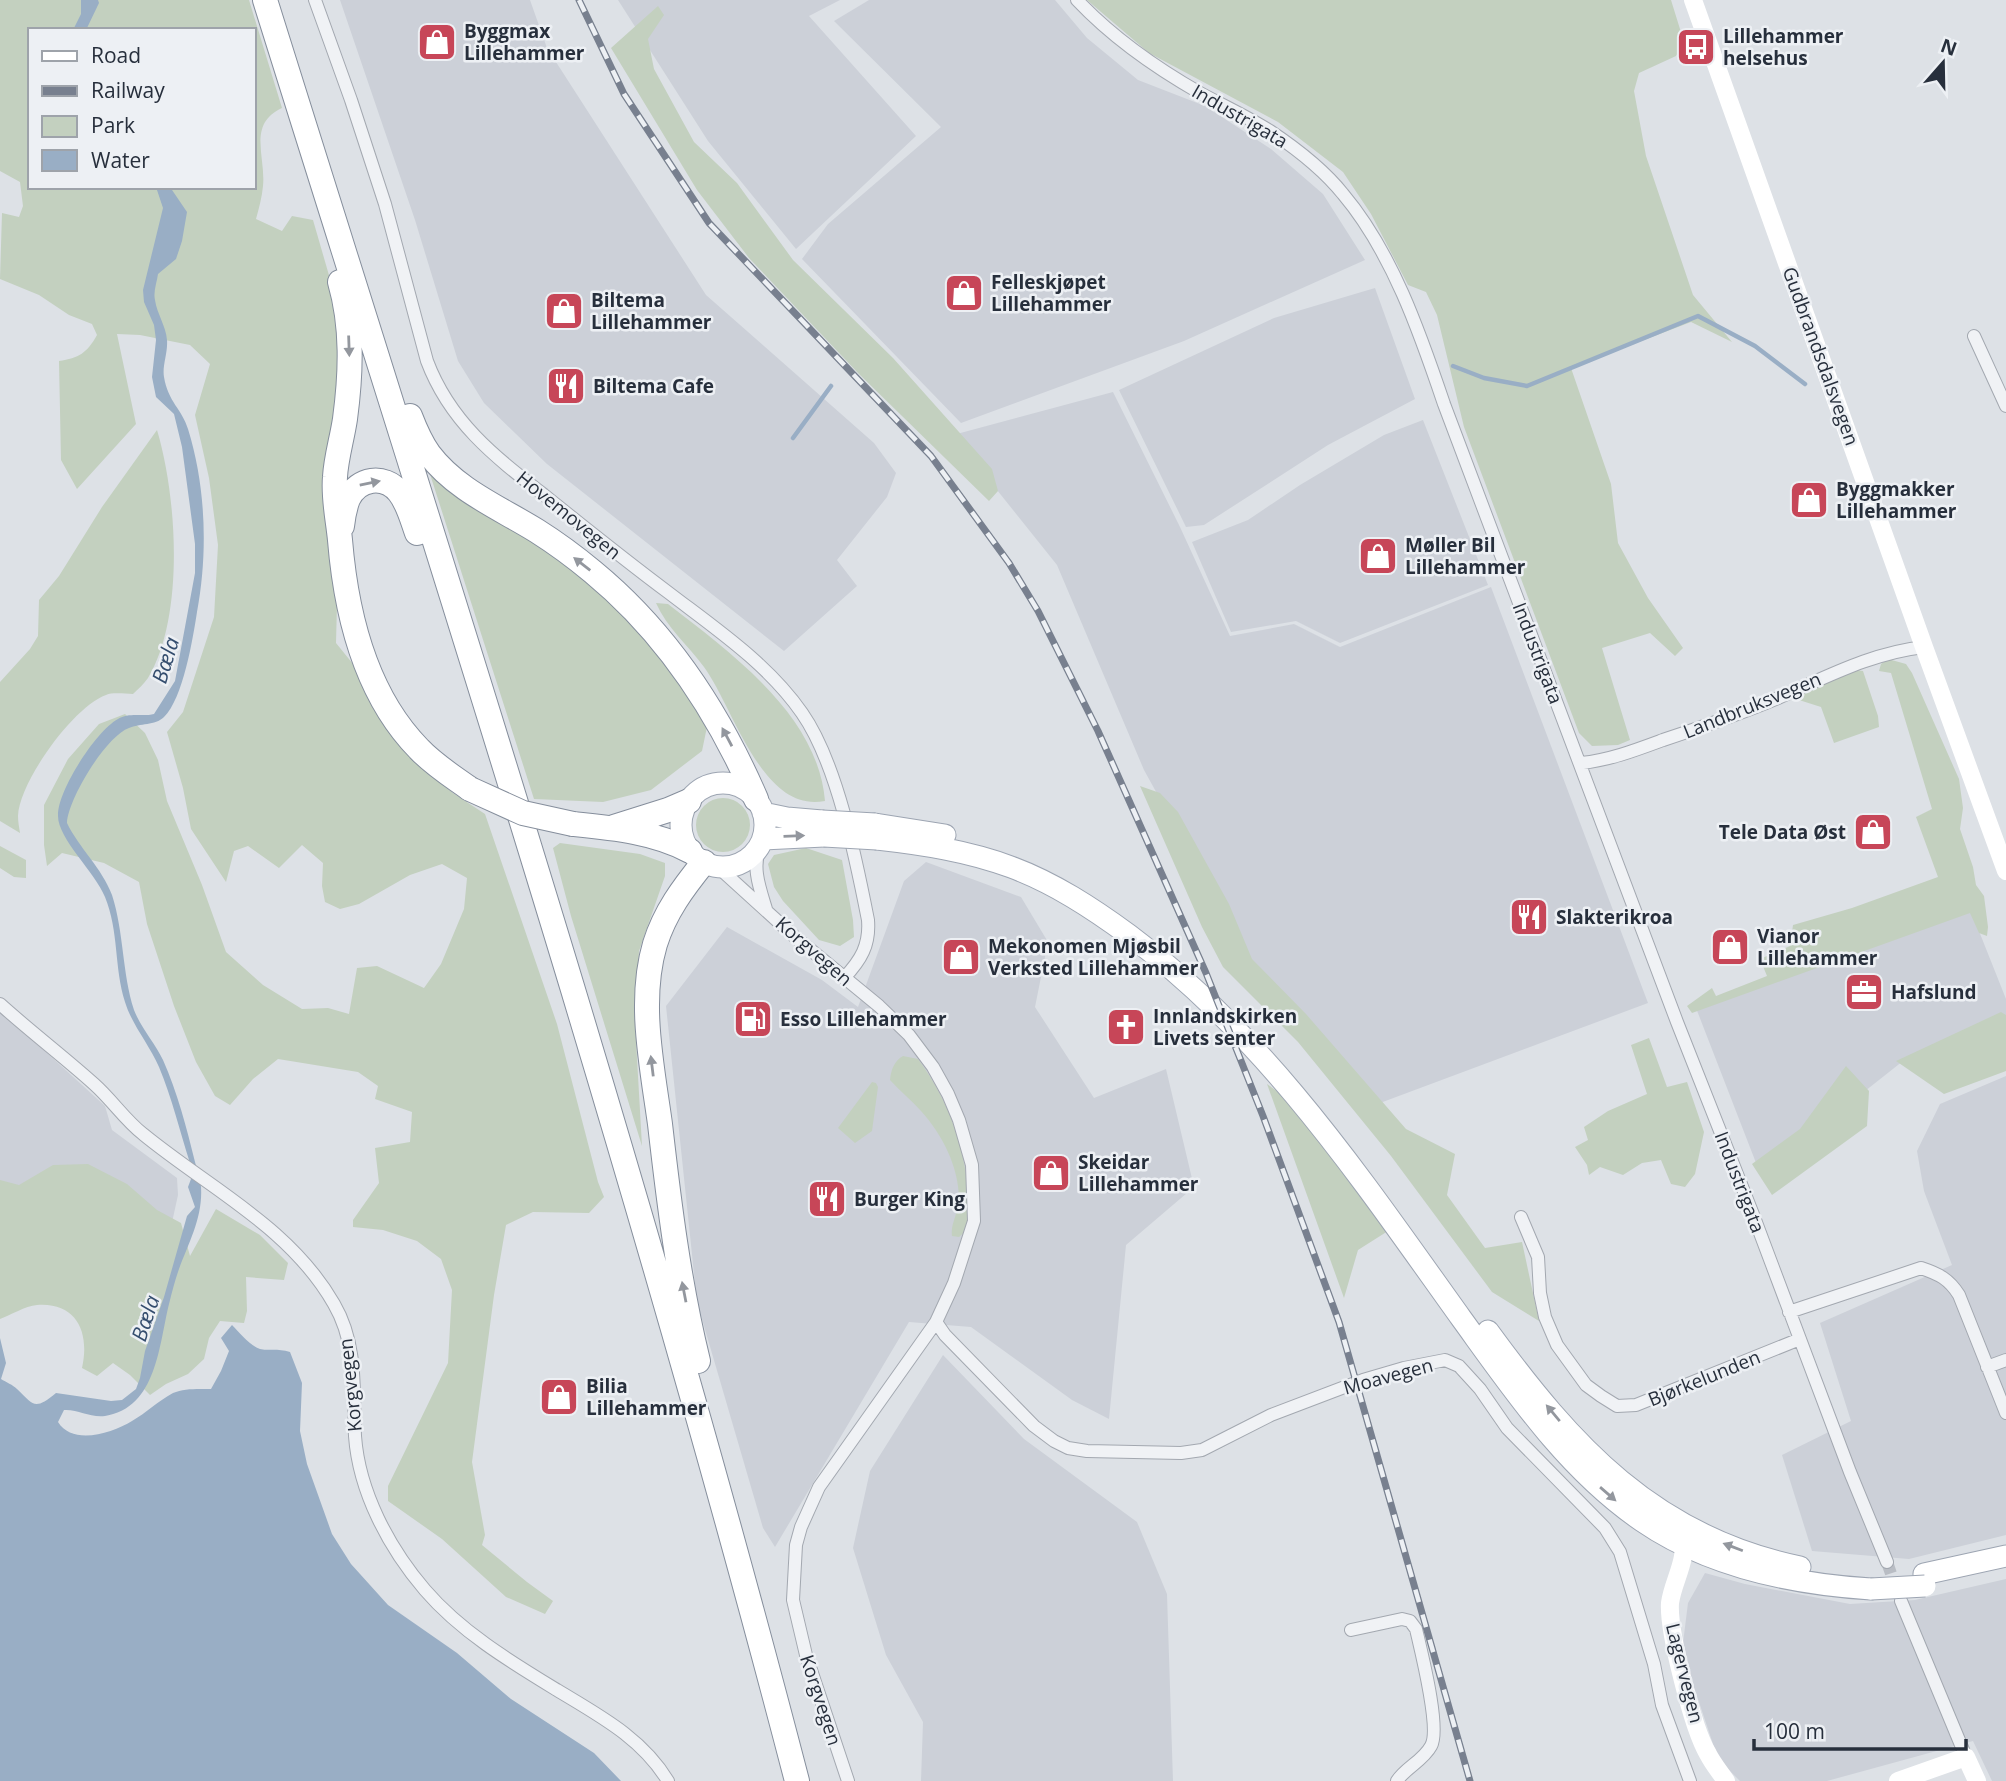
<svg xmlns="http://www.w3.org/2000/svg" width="2006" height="1781" font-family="'Open Sans',sans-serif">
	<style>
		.built { fill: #ccd0d8 }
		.green { fill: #c3d0bf; fill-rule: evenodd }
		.water { fill: #99aec5 }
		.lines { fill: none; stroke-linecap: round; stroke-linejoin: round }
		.stream { stroke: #99aec5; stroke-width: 4.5 }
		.street-tunnel { stroke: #b9bdc4; stroke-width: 12; stroke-dasharray: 12 6; stroke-linecap: butt }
		.street-casing { stroke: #a3a8b0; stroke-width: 14 }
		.primary-casing { stroke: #9da5b2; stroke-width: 23 }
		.highway-casing { stroke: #858e9c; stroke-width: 26 }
		.street { stroke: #f0f2f5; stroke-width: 12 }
		.secondary { stroke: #fff; stroke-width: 18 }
		.primary { stroke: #fff; stroke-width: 21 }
		.highway { stroke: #fff; stroke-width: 24 }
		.rail-casing { stroke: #78808f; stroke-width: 7 }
		.rail { stroke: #edf0f4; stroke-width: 4.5; stroke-dasharray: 13; stroke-linecap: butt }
		.primary-bridge-casing { stroke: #9da5b2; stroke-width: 23; stroke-linecap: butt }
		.highway-bridge-casing { stroke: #858e9c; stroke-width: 26; stroke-linecap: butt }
		.primary-bridge { stroke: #fff; stroke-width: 21 }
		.highway-bridge { stroke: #fff; stroke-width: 24 }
		.oneway { fill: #93979e }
		.labels { text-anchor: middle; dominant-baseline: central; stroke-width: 5; stroke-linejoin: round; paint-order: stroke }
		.poi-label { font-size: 19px; font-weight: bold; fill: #272f3c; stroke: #edf0f4; text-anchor: start }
		.street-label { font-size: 19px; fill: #272f3c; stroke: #edf0f4 }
		.water-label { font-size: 21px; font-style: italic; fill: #344d6e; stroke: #edf0f4 }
	</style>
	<rect width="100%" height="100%" fill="#dde1e6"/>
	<path class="built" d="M340,0h190l17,48 159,247 168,148 22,30 -9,24 -50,63 20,26 -73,65 -237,-187 -63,-61 -26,-42 -43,-141z
		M618,0h222l-31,16 107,120 -120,113 -88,-108z
		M869,0h186l32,38 51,42 67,26 66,43 52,45 42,66 -181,81 -223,82 -159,-164 26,-35 113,-97 -107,-106z
		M1375,288l40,111 -87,46 -124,80 -18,2 -67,-137 155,-72z
		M1113,392l67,135 50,109 64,-12 46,23 151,-60 157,416 -268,100 -131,-143 -105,-190 -87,-205 -104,-130z
		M1423,420l65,165 -148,58 -44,-22 -65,11 -39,-90 56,-22 52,-35 84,-50z
		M926,862l95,35 27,45 -13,65 59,91 72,-29 28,118 -68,58 -17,174 -37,-19 -101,-73 -62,-5 -134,225 -12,-19 -66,-226 -31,-296 61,-79 95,53 36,27 46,-126z
		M1971,911l35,88v22l-103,40 -43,34 -102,73 -62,-160z
		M0,1010l105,96 7,24 65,48 1,17 -7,32 -171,40z
		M2006,1076v459l-97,24 -97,-8 -30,-96 69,-34 -31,-98 132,-58 -28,-74 -7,-40 23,-47z
		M943,1355l81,84 113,83 30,72 6,187h-252l2,-59 -37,-67 -33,-107 17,-77z
		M1705,1573l40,11 105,20 65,-4 91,-21v202h-14l-19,-40 -146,40h-87l-22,-22 -36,-108 6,-48z"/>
	<path class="green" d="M0,0h249l33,108c-35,16 -16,49 -19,78 -1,11 -4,22 -7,33l26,12 10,-15 21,4 22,76 9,42 -8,305 17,21 20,43 46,58 34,28 32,21 72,210 41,158 6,15 -15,16 -56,-1 -27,13 -12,70 -22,167 13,73 -3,10 45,37 26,19 -8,13 -39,-17 -64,-58 -54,-38v-15l60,-123 4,-73 -11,-31 -24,-18 -34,-11 -30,-3v-7l26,-37 -4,-35 35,-6 2,-30 -37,-13 3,-13 -20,-14 -80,-13 -25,20 -23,26 -15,-9 -19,-34 -22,-56 -27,-82 -8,-42 -35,-19 -42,-10 -15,13 -3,-21v-40l24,-46 31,-35 26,-10 20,19 13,27 9,41 35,84 24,67 37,33 39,24 26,-1 21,6 8,-46 20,-2 47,22 17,-24 23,-55 3,-31 -25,-14 -32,11 -51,29 -19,5 -15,-7 -3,-16 1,-23 -21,-18 -23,23 -31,-22 -14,5 -8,31 -35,-53 -8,-41 -16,-56 16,-20 31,-95 4,-72 -9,-67 -14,-63 15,-51 -20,-19 -50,-10 -23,-1 19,90 -59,65 -16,-29 -2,-99c20,-3 28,-8 38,-26l-5,-11 -23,-9 -30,-20 -39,-16 2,-66 17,4 4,-11 -3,-24 -20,-11zM30,30h224v157h-224z
		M1087,0h584l13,42 -8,14 -37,17 -5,18 12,65 47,139 39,47 -41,-20 -120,46 40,116 7,59 30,55 35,50 -8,8 -25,-23 -48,15 28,92 -12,5 -26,1 -13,-13 -115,-306 -27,-112 -11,-23 -18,-7 -37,-71 -28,-42 -65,-50 -129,-69z
		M658,6l6,9 -16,24 6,30 40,73 43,41 56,77 100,98 99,111 6,22 -9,10 -130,-127 -110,-116 -52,-68 -86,-142z
		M157,430c20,67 28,186 -9,248 -4,6 -10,11 -15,16 -8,0 -20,-2 -27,1 -32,11 -87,87 -88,121 0,5 1,11 2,17l-20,-12v-139l30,-33 8,-13 1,-36 20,-24 43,-69z
		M429,471l136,89 87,83 56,79 -6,29 -51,39 -48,12 -69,-3z
		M656,603l12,1c63,49 150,111 157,197 -63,13 -91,-93 -121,-134 -16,-22 -37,-39 -48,-64z
		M1888,659l18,5 6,9 47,106 4,29 -3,21 13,38 3,18 8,11 4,31 -1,9 -8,-3 -9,-20 -278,100 -5,-7 25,-18 4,8 51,-20 -7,-17 30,-13 3,-21 59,-17 86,-31 -22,-60 16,-8 -41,-136 -12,-2 2,-7z
		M1856,670l7,1 15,45 1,11 -45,16 -13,-36 -22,-7 2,-8z
		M1140,786l20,7 18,19 51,92 23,55 54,55 100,115 49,25 -8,41 38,53 37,-6 17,79 -47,-29 -101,-136 -93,-114 -75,-75 -21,-40z
		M696 825a27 27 0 1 1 54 0a27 27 0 1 1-54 0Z
		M560,843l80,11 25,9v13l-26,75 -4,72 7,123 -71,-230 -18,-68z
		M0,846l26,14v18l-12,-1 -14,-9z
		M806,848l36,12 11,60 1,17 -14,9 -21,-6 -36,-39 -9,-14 -6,-23 6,-9z
		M2001,1012l5,3v56l-62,23 -48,-33z
		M1649,1038l18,49 20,-5 17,50 -9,42 -10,13 -14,-3 -10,-24 -19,3 -19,12 -23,-8 -11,8 -2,-10 -12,-18 13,-7 -4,-13 24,-16 39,-17 -16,-49z
		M903,1056l15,3c37,50 55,109 49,171l-8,7 -7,-1c-2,-12 7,-24 7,-37 0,-32 -17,-65 -38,-88 -10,-11 -21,-20 -31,-31 1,-10 4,-19 13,-24z
		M1846,1066l23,25 -2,35 -95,69 -20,-31 48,-35z
		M872,1082l4,1 2,4 -6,44 -17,12 -17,-15z
		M1267,1084l24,17 97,130 -30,19 -14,48z
		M88,1164l39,20 30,26 24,13 9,33 26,-47 44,26 28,28 -4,17 -38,-3 1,34 -3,12 -24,-2 -11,17 -5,21 -16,15 -22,10 -16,11 -20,-20 -17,-12 -16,13 -15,-8c8,-35 -5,-66 -45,-63 -12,1 -26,10 -37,14v-139l19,5 34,-20z"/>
	<path class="water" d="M81,0h17l1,3 -13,27h-13l8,-16z
		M156,187h14l17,25 -5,29 -6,18 -18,15c-1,8 -5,18 -3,26 2,14 11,26 12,40 1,13 -5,26 -3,37 4,25 18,32 24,52 18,58 20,124 9,183 -4,26 -14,87 -33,105 -9,9 -24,6 -35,11 -23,8 -61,71 -62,95 12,25 35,45 45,72 12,37 10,78 22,115 7,18 21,33 29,50 14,31 24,69 32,102 2,8 6,17 6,25 2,30 -12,55 -22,82 -4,11 -7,23 -10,35 -10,40 -12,104 -64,112 -15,2 -27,-7 -41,-6l-6,12c15,24 54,11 74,-1 14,-8 26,-20 41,-28 11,-5 26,-4 38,-4l10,-18 8,-20 -8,-13 11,-13c8,8 17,20 28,24 9,2 17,-1 30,3l12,31 -2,48 7,33 25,70 19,30 37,41 69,48 54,46 83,54 27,28h-621v-443l6,25 -5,16c5,3 12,6 16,10 17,16 17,22 39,4l55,8 11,-1 14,-11 4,-11 5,-27 19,-54 23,-81 8,-9 -7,-20 3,-8 -1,-16c-10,-31 -18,-65 -31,-96 -10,-23 -27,-42 -34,-65 -11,-34 -6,-71 -20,-105 -10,-25 -47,-58 -47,-81 -1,-25 38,-85 60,-97 11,-7 25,-2 36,-5l21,-33 20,-108v-29l-13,-97 -8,-33 -18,-17 -4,-20 4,-37 -2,-15 -10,-23 -1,-12 20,-82z"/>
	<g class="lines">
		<path class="stream" d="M1453,366l31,12 43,8 171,-70 57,30 50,38
			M793,438l38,-52"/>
		<path class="street-tunnel" d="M1887,1562l10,29"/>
		<g class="street-casing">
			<path id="street" d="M315,0l36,100 34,104 42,157c23,61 67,95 117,134 41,33 82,66 125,98 47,36 99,71 133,120 35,50 54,146 66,207 2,25 -7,40 -24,58
				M1077,0c35,37 79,68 123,93 24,13 48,24 70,38 27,18 53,38 73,63 49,58 77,139 101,210l233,618 77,195 96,255 37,90
				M1974,336l32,70
				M1581,763c29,-3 55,-13 82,-23 39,-13 77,-26 115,-42 49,-21 93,-45 146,-51
				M760,845c-8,23 -1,41 6,64
				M718,867l77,70 84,69 30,29 24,32 15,27 11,26 13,45 2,56 -20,62 -18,39 -117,165 -18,40 -5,18 -3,55 13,55 42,126
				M0,1004c31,28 64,53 94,80 18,16 31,36 49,50 67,55 147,93 191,170 24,41 19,87 21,132 4,56 34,112 70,154 36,42 86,72 132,100 43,26 85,48 111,91
				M1521,1217l17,40 2,36 5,24 12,28 29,40 15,11 16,10 19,-1 164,-66
				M1789,1312l132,-44c18,6 28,11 38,27l47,118
				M936,1322l9,13 89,91 20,15 14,7 19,3 94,2 21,-3 69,-35 92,-35 41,-12 41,-8 14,6 21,23 27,39 98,100 15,24 34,112 8,41 28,76
				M1987,1367l19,-7
				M1901,1601l65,156
				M1351,1630l51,-11 8,2 6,8c5,22 25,100 15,117 -8,15 -26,22 -34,35"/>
		</g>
		<g class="primary-casing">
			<path id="primary" d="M681 825a42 42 0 1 1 84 0a42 42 0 1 1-84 0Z
				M763,813l24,5 35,3
				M875,824l70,11
				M763,839l61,-3
				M877,839c45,5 91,12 134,28 43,16 81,41 118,68 138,102 233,245 332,383 53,73 106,152 181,203 67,46 149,63 229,68
				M1488,1331c84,115 166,206 312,236
				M1924,1574l82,-18"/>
		</g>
		<g class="highway-casing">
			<path id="highway" d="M265,0c185,591 376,1181 532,1781
				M340,282c13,45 11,92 5,137 -3,20 -9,39 -10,58 -2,21 3,42 5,63 6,73 26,155 79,209 15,16 33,27 51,40
				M410,416c5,13 11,27 19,38 27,36 71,54 108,77 19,12 38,26 56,41 74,61 125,139 163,227
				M342,526c1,-9 3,-19 6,-27 10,-21 36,-25 51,-7 9,11 13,27 18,41
				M573,824c40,4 82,8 117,27
				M614,827l54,-17 21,-9
				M698,1361c-19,-77 -29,-158 -38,-237 -8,-58 -22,-123 -5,-180 10,-32 28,-56 49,-82"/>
		</g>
		<use href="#street" class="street"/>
		<path class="secondary" d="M1693,0l231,647 82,224
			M1682,1535c7,24 -9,45 -12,68 -2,28 23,126 38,151 5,10 12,18 18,27
			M1898,1781l68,-24 11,24"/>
		<use href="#primary" class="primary"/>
		<use href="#highway" class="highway"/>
		<g class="rail-casing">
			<path id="rail" d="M579,0l45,94 85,129 222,233 78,107 29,48 60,120 108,242 57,143 76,206 131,459"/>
		</g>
		<use href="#rail" class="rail"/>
		<g class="primary-bridge-casing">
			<path id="primary-bridge" d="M822,821l53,3
				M824,836l53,3
				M1871,1589l54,-3"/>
		</g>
		<g class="highway-bridge-casing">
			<path id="highway-bridge" d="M470,789l53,24 50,11"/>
		</g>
		<use href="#primary-bridge" class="primary-bridge"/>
		<use href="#highway-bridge" class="highway-bridge"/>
	</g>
	<defs><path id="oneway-solid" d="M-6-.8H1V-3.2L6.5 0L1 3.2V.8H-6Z" transform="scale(1.75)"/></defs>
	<g class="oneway">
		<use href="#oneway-solid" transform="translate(349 346) rotate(88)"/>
		<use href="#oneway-solid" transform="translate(370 483) rotate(-12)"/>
		<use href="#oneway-solid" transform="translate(582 564) rotate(-142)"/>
		<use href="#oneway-solid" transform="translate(727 737) rotate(-118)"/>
		<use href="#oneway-solid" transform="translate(794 836) rotate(-2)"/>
		<use href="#oneway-solid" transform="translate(652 1066) rotate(-97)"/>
		<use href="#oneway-solid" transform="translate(684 1292) rotate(-101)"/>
		<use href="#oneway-solid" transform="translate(1553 1413) rotate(-130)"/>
		<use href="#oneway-solid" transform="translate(1608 1494) rotate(41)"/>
		<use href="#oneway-solid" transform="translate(1733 1547) rotate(-159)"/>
	</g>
	<defs>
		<g id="shop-square" transform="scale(2.0125)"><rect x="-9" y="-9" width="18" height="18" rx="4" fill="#c74658" stroke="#edf0f4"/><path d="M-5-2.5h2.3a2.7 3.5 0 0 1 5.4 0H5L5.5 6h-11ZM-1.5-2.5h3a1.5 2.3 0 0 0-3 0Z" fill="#fff"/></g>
		<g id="bus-square" transform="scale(2.0125)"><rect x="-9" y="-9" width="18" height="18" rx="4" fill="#c74658" stroke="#edf0f4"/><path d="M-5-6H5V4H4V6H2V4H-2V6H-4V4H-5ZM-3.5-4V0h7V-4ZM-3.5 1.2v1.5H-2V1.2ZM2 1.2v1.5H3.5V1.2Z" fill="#fff"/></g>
		<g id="restaurant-square" transform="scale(2.0125)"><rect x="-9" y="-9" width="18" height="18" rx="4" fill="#c74658" stroke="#edf0f4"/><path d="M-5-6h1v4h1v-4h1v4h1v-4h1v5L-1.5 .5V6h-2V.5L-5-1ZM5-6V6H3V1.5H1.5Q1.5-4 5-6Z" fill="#fff"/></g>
		<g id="office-square" transform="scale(2.0125)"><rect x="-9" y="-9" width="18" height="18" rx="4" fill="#c74658" stroke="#edf0f4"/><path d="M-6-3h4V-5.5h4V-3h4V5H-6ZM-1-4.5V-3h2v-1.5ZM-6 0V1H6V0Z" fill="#fff"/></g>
		<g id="fuel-square" transform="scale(2.0125)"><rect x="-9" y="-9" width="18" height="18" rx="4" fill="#c74658" stroke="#edf0f4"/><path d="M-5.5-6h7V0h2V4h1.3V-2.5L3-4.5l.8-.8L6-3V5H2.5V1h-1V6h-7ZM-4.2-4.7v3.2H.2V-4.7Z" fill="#fff"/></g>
		<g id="church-square" transform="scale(2.0125)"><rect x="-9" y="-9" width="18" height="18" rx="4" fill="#c74658" stroke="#edf0f4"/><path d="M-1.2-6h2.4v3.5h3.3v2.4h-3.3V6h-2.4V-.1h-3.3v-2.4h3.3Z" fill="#fff"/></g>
	</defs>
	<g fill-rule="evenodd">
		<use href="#shop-square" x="437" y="42"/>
		<use href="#bus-square" x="1696" y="47"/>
		<use href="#shop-square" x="964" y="293"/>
		<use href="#shop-square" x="564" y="311"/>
		<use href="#restaurant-square" x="566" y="386"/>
		<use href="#shop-square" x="1809" y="500"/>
		<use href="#shop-square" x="1378" y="556"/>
		<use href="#shop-square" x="1873" y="832"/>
		<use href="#restaurant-square" x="1529" y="917"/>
		<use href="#shop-square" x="1730" y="947"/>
		<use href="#shop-square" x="961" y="957"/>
		<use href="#office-square" x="1864" y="992"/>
		<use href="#fuel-square" x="753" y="1019"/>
		<use href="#church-square" x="1126" y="1027"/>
		<use href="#shop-square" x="1051" y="1173"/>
		<use href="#restaurant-square" x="827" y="1199"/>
		<use href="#shop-square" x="559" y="1397"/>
	</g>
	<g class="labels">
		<g class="poi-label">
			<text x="464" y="31">Byggmax<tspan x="464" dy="22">Lillehammer</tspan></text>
			<text x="1723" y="36">Lillehammer<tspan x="1723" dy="22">helsehus</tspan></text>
			<text x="991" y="282">Felleskjøpet<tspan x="991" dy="22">Lillehammer</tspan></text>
			<text x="591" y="300">Biltema<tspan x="591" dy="22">Lillehammer</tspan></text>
			<text x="593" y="386">Biltema Cafe</text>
			<text x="1836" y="489">Byggmakker<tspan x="1836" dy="22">Lillehammer</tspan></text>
			<text x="1405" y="545">Møller Bil<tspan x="1405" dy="22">Lillehammer</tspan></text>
			<text x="1846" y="832" text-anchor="end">Tele Data Øst</text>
			<text x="1556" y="917">Slakterikroa</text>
			<text x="1757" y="936">Vianor<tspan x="1757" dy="22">Lillehammer</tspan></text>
			<text x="988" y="946">Mekonomen Mjøsbil<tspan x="988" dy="22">Verksted Lillehammer</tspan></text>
			<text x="1891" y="992">Hafslund</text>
			<text x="1153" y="1016">Innlandskirken<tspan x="1153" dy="22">Livets senter</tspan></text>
			<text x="780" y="1019">Esso Lillehammer</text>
			<text x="1078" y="1162">Skeidar<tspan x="1078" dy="22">Lillehammer</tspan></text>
			<text x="854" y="1199">Burger King</text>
			<text x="586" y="1386">Bilia<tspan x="586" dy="22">Lillehammer</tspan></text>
		</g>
		<g class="street-label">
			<text transform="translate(1240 116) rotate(30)">Industrigata</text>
			<text transform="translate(1821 356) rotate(70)">Gudbrandsdalsvegen</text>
			<text transform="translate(569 515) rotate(39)">Hovemovegen</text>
			<text transform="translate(1538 653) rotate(69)">Industrigata</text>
			<text transform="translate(1752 705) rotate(-22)">Landbruksvegen</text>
			<text transform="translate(814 951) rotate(41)">Korgvegen</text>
			<text transform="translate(1740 1182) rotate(69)">Industrigata</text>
			<text transform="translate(1388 1376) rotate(-15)">Moavegen</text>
			<text transform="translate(1704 1378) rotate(-22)">Bjørkelunden</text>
			<text transform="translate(350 1385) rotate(-96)">Korgvegen</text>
			<text transform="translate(1685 1673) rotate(76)">Lagervegen</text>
			<text transform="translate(821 1700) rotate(72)">Korgvegen</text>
		</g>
		<g class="water-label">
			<text transform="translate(165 660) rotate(-73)">Bæla</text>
			<text transform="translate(145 1318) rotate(-72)">Bæla</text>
		</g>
	</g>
	<rect x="28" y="28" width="228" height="161" fill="#edf0f4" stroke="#9ea3aa" stroke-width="2"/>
	<rect x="42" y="51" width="35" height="10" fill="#ffffff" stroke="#9ea3aa" stroke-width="2"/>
	<text x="91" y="63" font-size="21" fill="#272f3c">Road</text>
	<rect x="42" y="86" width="35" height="10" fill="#78808f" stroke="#9ea3aa" stroke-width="2"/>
	<text x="91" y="98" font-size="21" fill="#272f3c">Railway</text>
	<rect x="42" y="116" width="35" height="21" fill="#c3d0bf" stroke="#9ea3aa" stroke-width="2"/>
	<text x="91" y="133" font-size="21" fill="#272f3c">Park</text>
	<rect x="42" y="150" width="35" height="21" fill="#99aec5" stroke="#9ea3aa" stroke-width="2"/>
	<text x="91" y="168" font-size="21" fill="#272f3c">Water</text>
	<g transform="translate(1943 63) rotate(20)" stroke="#edf0f4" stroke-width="5" paint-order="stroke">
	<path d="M0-5L12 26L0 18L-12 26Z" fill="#272f3c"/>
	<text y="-10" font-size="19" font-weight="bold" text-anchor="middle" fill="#272f3c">N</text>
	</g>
	<path d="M1754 1739v10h212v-10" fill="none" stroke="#272f3c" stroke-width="3.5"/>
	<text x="1764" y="1739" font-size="21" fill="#272f3c" stroke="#edf0f4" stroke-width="5" paint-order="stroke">100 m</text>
</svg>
